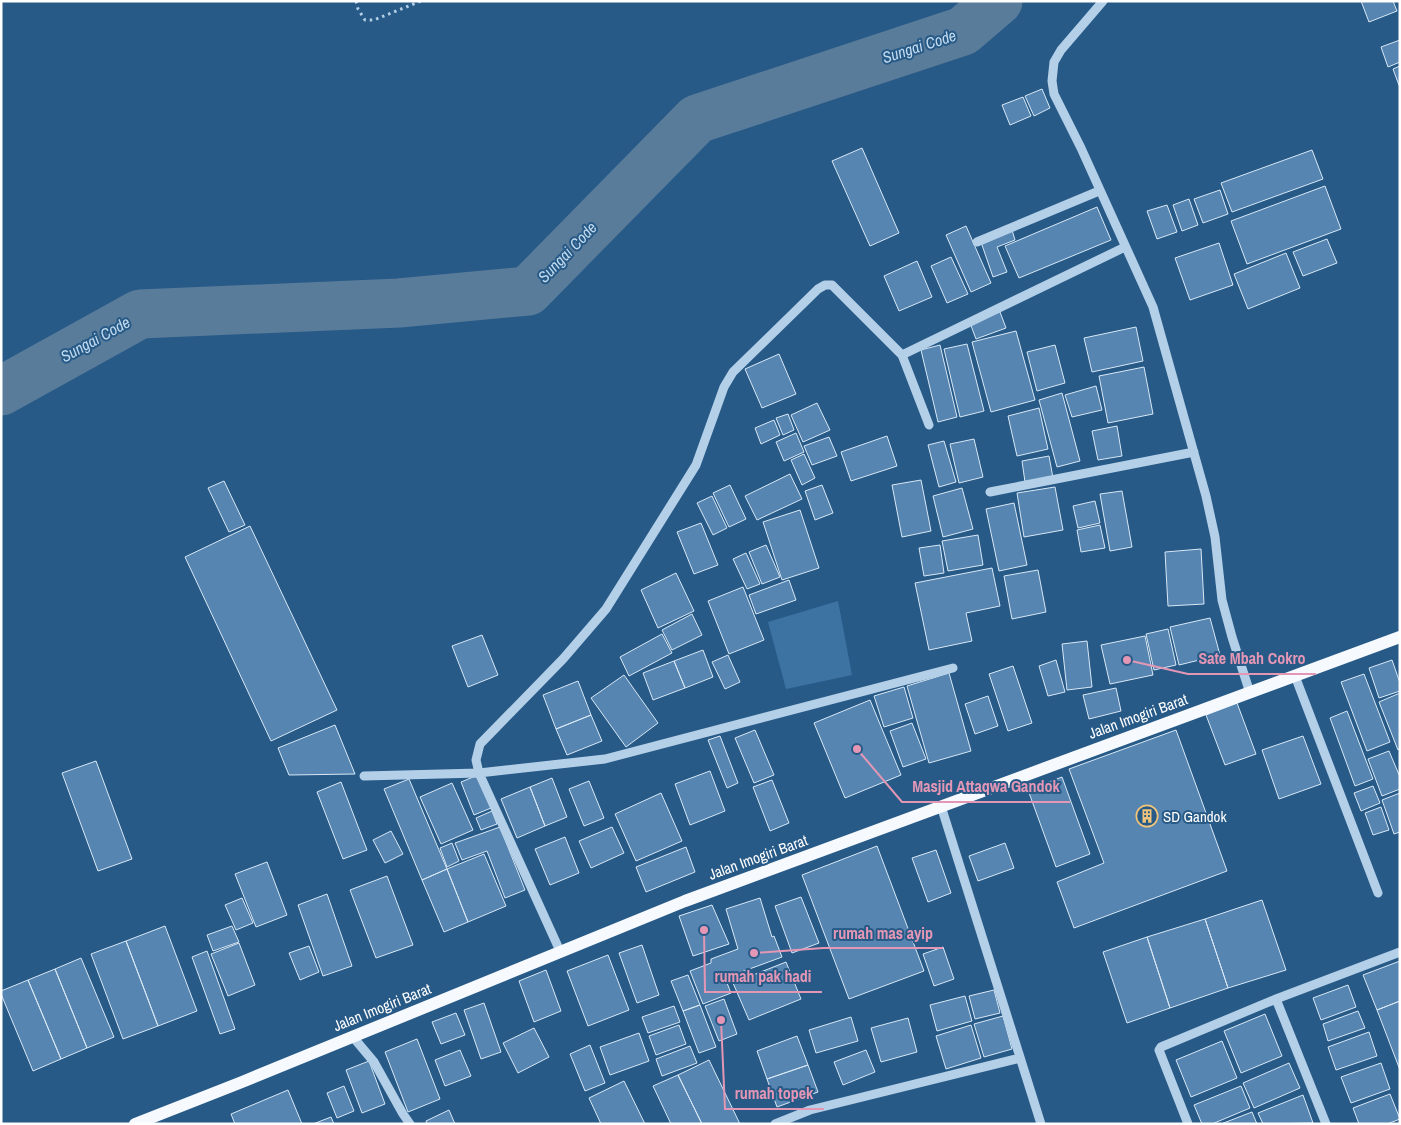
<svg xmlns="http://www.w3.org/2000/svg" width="1401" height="1125" font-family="'Archivo Narrow',sans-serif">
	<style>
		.green { fill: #3d73a3 }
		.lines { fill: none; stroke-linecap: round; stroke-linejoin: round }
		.river { stroke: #5a7c9b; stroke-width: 49 }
		.building { fill: #5585b0; stroke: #d8e8f6 }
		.path { stroke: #b4d0e8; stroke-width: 3; stroke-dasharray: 2.5 4; stroke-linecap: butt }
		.minor { stroke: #b4d0e8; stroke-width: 9 }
		.major { stroke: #f6fafe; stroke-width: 12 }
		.labels { text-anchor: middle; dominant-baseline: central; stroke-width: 4; stroke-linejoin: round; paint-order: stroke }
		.street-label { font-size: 15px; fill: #fff; stroke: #285a87 }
		.poi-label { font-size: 15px; fill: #fff; stroke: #285a87; text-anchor: start }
		.water-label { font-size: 16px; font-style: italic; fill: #c0daef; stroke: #285a87 }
		.leader { fill: none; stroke: #e497b5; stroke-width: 2 }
		.callout-dot { fill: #e497b5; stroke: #285a87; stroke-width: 2 }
		.callout-label { font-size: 16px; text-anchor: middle; font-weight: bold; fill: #e497b5; stroke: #285a87; stroke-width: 4; stroke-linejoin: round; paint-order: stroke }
	</style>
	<rect width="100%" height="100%" fill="#285a87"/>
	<path class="green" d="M838,601l14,74 -66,14 -18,-67z"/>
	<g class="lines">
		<path class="river" d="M1,391l139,-77 259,-11 129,-12 169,-172 266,-88 35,-30"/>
	</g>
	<path class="building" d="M1361,1h32l4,10 -28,11z
		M1400,40v22l-12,5 -7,-20z
		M1400,66v22l-7,-19z
		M1042,89l8,19 -16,8 -9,-20z
		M1023,97l8,19 -21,9 -8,-20z
		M862,148l37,85 -29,13 -38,-85z
		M1312,150l11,29 -91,33 -11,-29z
		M1325,186l16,43 -94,35 -16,-43z
		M1220,190l8,24 -25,9 -9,-24z
		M1189,199l9,26 -16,6 -9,-26z
		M1167,205l10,27 -20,7 -10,-28z
		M1097,207l14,33 -92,38 -14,-32z
		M966,226l25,57 -20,9 -25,-57z
		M1012,230l3,10 -18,7 10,25 -14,5 -12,-35z
		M1327,239l10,24 -34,13 -10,-24z
		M1219,243l14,42 -43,15 -15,-42z
		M1286,253l14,35 -52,21 -14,-35z
		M951,257l17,37 -21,9 -16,-37z
		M917,261l15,36 -33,14 -15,-35z
		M1000,312l6,16 -30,11 -6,-16z
		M1136,327l7,34 -51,11 -8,-34z
		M1016,331l19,69 -44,12 -19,-70z
		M967,344l17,67 -24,6 -16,-68z
		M940,345l17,72 -19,5 -17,-72z
		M1055,345l10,38 -28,8 -10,-39z
		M779,354l17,40 -34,14 -17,-39z
		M1144,367l9,47 -45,9 -9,-47z
		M1096,386l6,24 -30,7 -7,-22z
		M1062,393l18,68 -23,6 -18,-67z
		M817,403l13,27 -27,12 -12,-27z
		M1039,408l9,41 -31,7 -9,-40z
		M788,414l6,16 -11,5 -7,-17z
		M774,420l6,15 -19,9 -6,-16z
		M1117,426l5,30 -24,4 -6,-29z
		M796,433l8,19 -20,9 -8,-19z
		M887,436l10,30 -46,15 -10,-29z
		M829,437l8,19 -25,9 -8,-19z
		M974,439l9,38 -24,6 -9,-39z
		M944,441l12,41 -17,5 -11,-42z
		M804,454l11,24 -13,7 -11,-25z
		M1049,456l4,22 -28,4 -3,-21z
		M790,474l12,25 -45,21 -12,-24z
		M921,480l10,51 -29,6 -10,-52z
		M224,481l21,44 -16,7 -21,-44z
		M730,485l16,34 -17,8 -16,-34z
		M822,485l11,28 -18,7 -10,-29z
		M1055,487l8,43 -39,7 -7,-44z
		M962,488l11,41 -30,8 -10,-41z
		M1122,491l10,56 -22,4 -10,-57z
		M712,496l15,32 -14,7 -16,-32z
		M1095,501l5,22 -22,5 -5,-22z
		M1014,503l13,62 -28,6 -13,-62z
		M800,510l19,58 -37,12 -19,-58z
		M701,523l17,42 -24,9 -17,-42z
		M1100,525l5,23 -24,4 -4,-22z
		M250,526l87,184 -66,31 -86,-184z
		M978,535l5,30 -35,6 -6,-30z
		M766,545l14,32 -18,7 -13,-32z
		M940,545l4,28 -20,3 -5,-28z
		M1201,549l3,55 -36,2 -3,-54z
		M746,553l14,31 -13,5 -14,-30z
		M992,568l8,38 -34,7 6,28 -43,9 -14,-67z
		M1038,570l8,42 -34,7 -8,-43z
		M676,573l18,38 -36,17 -17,-38z
		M789,580l7,20 -40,14 -7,-19z
		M743,587l21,53 -35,14 -21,-53z
		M692,614l10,21 -30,15 -10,-20z
		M1210,618l10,37 -41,10 -9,-38z
		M1168,629l8,36 -22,5 -8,-36z
		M662,634l10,19 -43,23 -9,-19z
		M482,635l16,40 -30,12 -16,-41z
		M1145,636l8,39 -43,9 -9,-39z
		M1087,641l5,46 -25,3 -5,-46z
		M703,650l10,27 -28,11 -11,-27z
		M728,655l12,27 -15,7 -13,-27z
		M1056,660l9,32 -17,4 -9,-30z
		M1392,660l8,23v8l-21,7 -10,-30z
		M674,661l11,27 -32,12 -10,-27z
		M1013,666l19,57 -24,8 -19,-57z
		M949,673l22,78 -42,12 -22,-77z
		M1364,674l26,68 -23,9 -26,-69z
		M624,675l34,48 -32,24 -35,-49z
		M578,681l13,34 -35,14 -13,-34z
		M904,687l9,31 -29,9 -10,-31z
		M1116,688l5,23 -32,8 -6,-24z
		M1400,693v56l-2,1 -19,-48z
		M988,696l10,30 -23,8 -10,-30z
		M870,700l31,75 -56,23 -31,-75z
		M1237,703l19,51 -31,11 -19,-50z
		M1347,711l26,68 -18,7 -25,-68z
		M591,715l11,26 -35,14 -11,-26z
		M912,723l14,36 -23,8 -13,-36z
		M335,725l20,49 -66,1 -11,-27z
		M755,730l19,45 -20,8 -19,-45z
		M1176,730l51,141 -153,57 -17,-46 47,-19 -35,-94z
		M720,736l18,47 -11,5 -19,-48z
		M1303,736l18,48 -42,15 -17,-49z
		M1389,751l11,26v12l-18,7 -14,-37z
		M96,761l36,98 -34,12 -36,-98z
		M710,771l15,40 -35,14 -15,-41z
		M478,775l13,33 -17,7 -13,-33z
		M1062,777l28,77 -34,13 -28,-77z
		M552,778l15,39 -22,9 -15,-39z
		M409,779l38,90 -25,11 -38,-91z
		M772,780l17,43 -19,8 -17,-44z
		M589,781l15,37 -20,8 -15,-37z
		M341,782l26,68 -24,9 -26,-67z
		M452,783l21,47 -32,14 -21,-47z
		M1373,786l7,17 -19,8 -7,-18z
		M530,787l15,39 -28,12 -16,-39z
		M661,793l21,48 -46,20 -21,-47z
		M1400,793v39l-6,2 -12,-34z
		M1381,807l8,23 -16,5 -8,-22z
		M492,811l5,13 -16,6 -5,-12z
		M500,827l25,63 -20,8 -18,-47 -25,9 -7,-17z
		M612,827l12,26 -33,15 -12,-27z
		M391,831l12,23 -18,9 -12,-23z
		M565,837l14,36 -29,12 -15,-36z
		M452,843l7,18 -12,6 -7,-19z
		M1005,843l9,25 -36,13 -9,-25z
		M877,846l47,125 -75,28 -47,-124z
		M686,847l9,25 -49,20 -10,-25z
		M936,850l15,43 -23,9 -16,-44z
		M484,854l22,52 -38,16 -21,-53z
		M267,862l20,53 -31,12 -21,-53z
		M447,869l21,53 -24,10 -22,-52z
		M387,876l26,69 -37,13 -26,-68z
		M327,894l25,72 -29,10 -25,-71z
		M801,897l18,46 -27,10 -17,-47z
		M242,898l11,25 -17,7 -11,-25z
		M760,898l12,39 2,-1 8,21 -57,21 6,15 -28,11 -13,-33 21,-8v-4l27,-10 -12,-40z
		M1262,900l24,70 -58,18 -23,-69z
		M712,905l17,39 -36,12 -14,-40z
		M1205,919l23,69 -58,20 -23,-71z
		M165,926l32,85 -39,15 -32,-85z
		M232,926l7,16 -26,9 -6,-16z
		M1147,937l23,71 -43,15 -24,-71z
		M126,941l32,85 -35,13 -32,-85z
		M239,943l16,42 -27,11 -17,-42z
		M642,945l17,50 -22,8 -18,-50z
		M309,946l10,26 -19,8 -11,-27z
		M943,947l11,32 -20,7 -11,-32z
		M207,951l28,78 -15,5 -28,-77z
		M608,955l21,55 -41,16 -21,-55z
		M81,958l33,79 -27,11 -32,-79z
		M1400,961v40l-23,9 -14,-35z
		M786,962l15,37 -52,21 -16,-37z
		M55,969l32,79 -26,11 -33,-79z
		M546,970l15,41 -27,11 -15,-41z
		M688,975l12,30 -17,6 -12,-30z
		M28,980l33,79 -28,12 -32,-77v-3z
		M1348,985l8,22 -35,13 -8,-22z
		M994,990l6,23 -25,6 -6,-23z
		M965,996l7,25 -35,10 -7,-26z
		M724,999l13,35 -18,7 -14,-35z
		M1400,1001v69l-23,-60z
		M484,1003l17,49 -20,7 -17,-49z
		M700,1005l16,42 -17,6 -16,-42z
		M674,1006l6,16 -32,11 -6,-16z
		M1358,1011l7,17 -37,13 -5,-17z
		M456,1013l9,22 -24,9 -9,-22z
		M1265,1014l17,42 -41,17 -17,-42z
		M1003,1016l9,33 -28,8 -10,-33z
		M851,1017l7,24 -42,12 -7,-23z
		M908,1018l9,34 -36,10 -10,-34z
		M679,1025l7,19 -30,11 -7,-19z
		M971,1025l10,33 -35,11 -10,-33z
		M534,1028l15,29 -31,16 -15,-30z
		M1369,1032l8,24 -41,14 -8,-23z
		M639,1033l10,28 -39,14 -10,-28z
		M797,1036l11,29 -41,14 -10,-28z
		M417,1039l23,60 -32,13 -23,-60z
		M1222,1041l15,37 -46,19 -15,-37z
		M590,1045l15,38 -20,8 -15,-37z
		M690,1046l7,17 -35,13 -6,-17z
		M460,1050l11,26 -26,10 -10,-26z
		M866,1050l9,22 -32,13 -9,-23z
		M709,1060l31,64h-38l-24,-49z
		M369,1061l16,43 -23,9 -16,-43z
		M1289,1063l11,25 -46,20 -11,-25z
		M1381,1063l9,26 -39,14 -10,-26z
		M808,1065l10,27 -41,15 -10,-28z
		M678,1075l24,49h-31l-18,-38z
		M624,1081l21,43h-44l-12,-26z
		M344,1086l10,25 -17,7 -10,-25z
		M1241,1086l9,22 -38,16h-10l-8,-19z
		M288,1090l14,34h-67l-4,-10z
		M1390,1094l10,25 -13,5h-28l-6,-16z
		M1303,1095l10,28 -50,1 -5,-11z
		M449,1110l6,14h-28l-1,-3z
		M1252,1112l5,12h-36z
		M331,1117l3,7h-21z"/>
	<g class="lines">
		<path class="path" d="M356,1l2,8 7,11h9l47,-19"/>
		<path class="minor" d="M1103,1l-42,49 -7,12 -2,19 2,13 27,54 72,159 53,189 9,41 7,63 10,37 18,56
			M977,242l122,-51
			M902,355l223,-108
			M990,492l204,-40
			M1295,676l83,217
			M364,776l115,-3 126,-14 348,-91
			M941,806l100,318
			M560,951l-81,-178 -3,-13 4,-16 83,-85 43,-50 90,-144 28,-78 9,-15 85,-83 7,-4h7l70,70 27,70
			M1276,999l50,125
			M353,1037l21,25 29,52 7,10
			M775,1124l35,-14 210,-52
			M1188,1124l-29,-74 2,-3 115,-48 124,-47"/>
		<path class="major" d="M135,1124l107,-42 443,-181 715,-264"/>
	</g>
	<defs>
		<g id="building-ring" transform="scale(1.125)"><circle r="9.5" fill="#285a87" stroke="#f0c47a" stroke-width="1.5"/><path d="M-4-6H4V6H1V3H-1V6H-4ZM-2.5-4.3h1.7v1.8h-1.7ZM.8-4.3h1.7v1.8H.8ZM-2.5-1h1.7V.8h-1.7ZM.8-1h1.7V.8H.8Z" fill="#f0c47a"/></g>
	</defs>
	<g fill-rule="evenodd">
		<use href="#building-ring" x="1147" y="816"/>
	</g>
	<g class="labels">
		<g class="street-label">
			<text transform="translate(1138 716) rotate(-20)">Jalan Imogiri Barat</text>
			<text transform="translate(758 857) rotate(-20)">Jalan Imogiri Barat</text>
			<text transform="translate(382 1007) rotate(-22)">Jalan Imogiri Barat</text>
		</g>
		<g class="poi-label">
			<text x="1163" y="816">SD Gandok</text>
		</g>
		<g class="water-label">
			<text transform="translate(919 46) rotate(-18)">Sungai Code</text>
			<text transform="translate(567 252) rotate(-46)">Sungai Code</text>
			<text transform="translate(95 339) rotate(-29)">Sungai Code</text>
		</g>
	</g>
	<path class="leader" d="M1127 660L1188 674H1316M857 749L902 802H1070M754 953L823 948H943M704 930L705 992H822M721 1020L725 1109H824"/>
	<g class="callout-dot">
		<circle cx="1127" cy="660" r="5"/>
		<circle cx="857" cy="749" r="5"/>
		<circle cx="754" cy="953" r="5"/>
		<circle cx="704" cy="930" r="5"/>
		<circle cx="721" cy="1020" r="5"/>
	</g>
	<g class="callout-label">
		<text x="1252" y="664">Sate Mbah Cokro</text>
		<text x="986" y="792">Masjid Attaqwa Gandok</text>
		<text x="883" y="939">rumah mas ayip</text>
		<text x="763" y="982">rumah pak hadi</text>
		<text x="774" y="1099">rumah topek</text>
	</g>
	<rect width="1401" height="1125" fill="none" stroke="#ffffff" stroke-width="5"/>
</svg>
